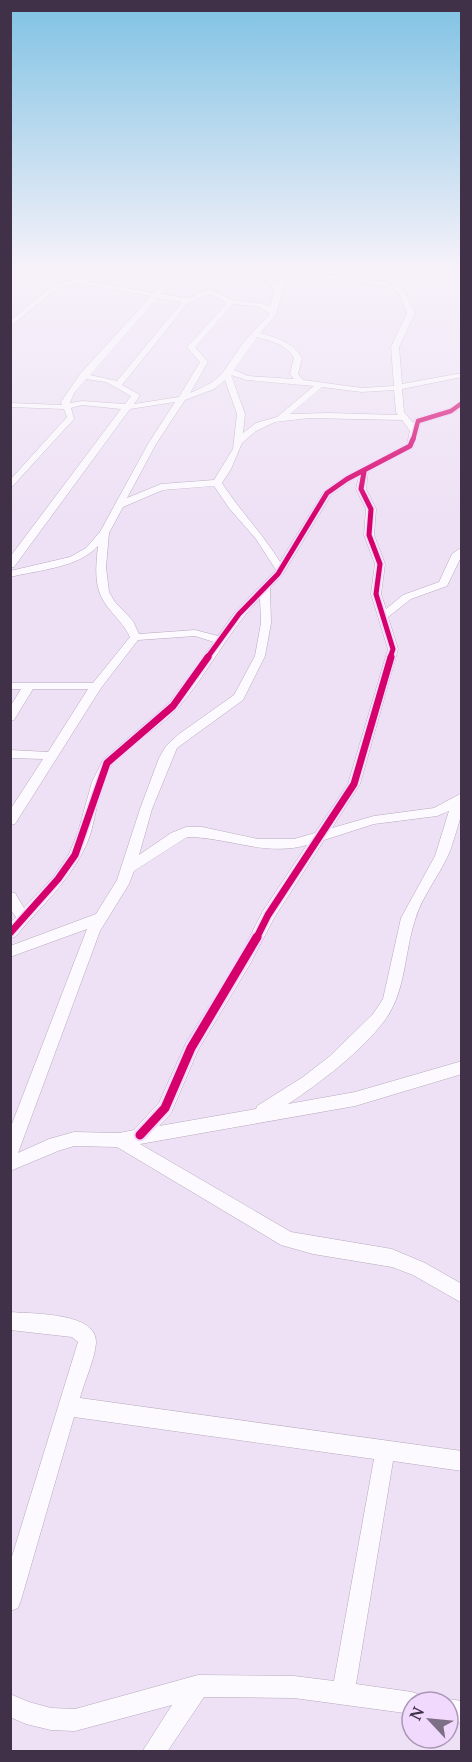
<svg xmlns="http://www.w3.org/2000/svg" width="472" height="1762" font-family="'Noto Serif',serif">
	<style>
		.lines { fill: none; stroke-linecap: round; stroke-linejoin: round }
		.street-casing { stroke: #b6aabd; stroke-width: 1 }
		.street { fill: #fcfafe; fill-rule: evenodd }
		.cycleway-far3-casing { stroke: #f0d9fd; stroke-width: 7 }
		.cycleway-far2-casing { stroke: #f0d9fd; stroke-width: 8 }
		.cycleway-far1-casing { stroke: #f0d9fd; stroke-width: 10 }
		.cycleway-casing { stroke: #f0d9fd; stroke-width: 13 }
		.cycleway-far3 { stroke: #d6006c; stroke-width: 4.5 }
		.cycleway-far2 { stroke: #d6006c; stroke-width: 5 }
		.cycleway-far1 { stroke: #d6006c; stroke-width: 7 }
		.cycleway { stroke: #d6006c; stroke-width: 9 }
	</style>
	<rect width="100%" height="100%" fill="#eee1f5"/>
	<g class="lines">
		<g class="street-casing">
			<path id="street" d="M11,270l35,3 7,-3h7l-13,7z
				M98,270h7l-18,11 67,12 21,-23h6l-21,24 28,4 22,-9 23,11 28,3 9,4 4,-17 -8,-10 -24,-10c12,0 26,5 34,14l2,-7 6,-7 95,11 24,8 12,24 -16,34 3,37 60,-11v4l-60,12 2,23 9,11 2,-4 33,-10 14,-8v6l-8,6 -33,10 -8,25 -45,23 -2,18 10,20 -2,26 11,29 -4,30 5,15 17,-14 36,-13 13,-28 10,-7v8l-15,31 -36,13 -23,18 10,32 -38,135 -28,44 42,-12 60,-8 26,-14c6,13 -3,34 -7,48 -8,28 -30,50 -38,78 -11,34 -9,71 -30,100 -23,31 -65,63 -97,84l67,-12 107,-31v13l-107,32 -215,38 151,88 101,17 33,14 37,21v19l-49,-28 -21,-8 -79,-13 -32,-9 -164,-98 -43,-1 -16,5 -48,20v-42l77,-200 -77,28v-11l86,-32 21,-34 23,-71 19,-51 7,-12 13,-12 55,-39 21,-39 6,-33 -1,-25c-32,33 -52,75 -82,110 -19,21 -48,35 -66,57 -15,18 -15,56 -25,78 -16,37 -47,64 -72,94l-5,1v-15l6,-6 -6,-8v-17l5,1 9,15 30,-32 15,-22 9,-22 14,-50 11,-22 66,-57 45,-61 -19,-6 -57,4 -37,48 -86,136 -5,1v-15l33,-51 -33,-1v-8l38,2 40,-63h-55l-19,31 -4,1v-14l11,-18h-11v-6h83l37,-46c-6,-13 -15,-20 -23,-31 -14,-18 -11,-39 -9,-60 -20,22 -60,24 -88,31v-6l60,-14 16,-9 14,-16 48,-88 27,-42 -45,7 -116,158 -4,1v-11l111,-148 -39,-4 -11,3 3,11 -64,70v-9l57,-63 -3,-8 -54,-2v-4l52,2 -1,-3 19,-28 71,-78 -74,-13 -20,5 -47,39v-6l43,-36 31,-8zM287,274l91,11 20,6 9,22 -16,34 3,39 -32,2 -59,-8 -5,-6 4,-16c-9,-16 -25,-20 -42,-25l16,-18zM210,294l17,9 -40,44 13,15 -21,35 -45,7 6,-9 -18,-10 66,-82zM157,298l25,4 -65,79 -27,-6zM233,304l26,3 10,6v2c-10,11 -20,20 -28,31 -20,28 -17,33 -51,47l18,-31 -13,-15zM257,337c14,4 29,7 37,21l-4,16 4,5 -46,-3 -14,-6zM231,375l16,5 67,6 -37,31 -21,6 -13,10 2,-19zM86,379l20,3 25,14 -6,8 -43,-3 -12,2 4,-10zM225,380l12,34 -4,35 -19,31 -53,4 -34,14 29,-54 29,-44 29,-11zM322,387l40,5 32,-2 2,22 2,3 -69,-2 -39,1zM309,418l93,2 8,11 -3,13 -63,33 -20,14 -44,71c-17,-28 -40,-51 -58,-79l9,-14 11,-26 14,-12 19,-9zM359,476l-3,13 10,20 -2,26 11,29 -4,30 17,55 -40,135 -33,49 -21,6h-36l-56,-12h-16l-15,6 -32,22 13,-46 25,-61 66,-48 22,-44 6,-33 -1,-35 13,-14 48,-79zM214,486l15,22 27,31 20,31 -41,42 -17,24 -23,-6 -56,4 -6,-13 -18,-19 -6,-10 -3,-25 3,-34 14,-26 40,-17zM449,811l-14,45 -34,62 -18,81 -10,15 -43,42 -27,21 -46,29 -1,3 -97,17 12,-13 27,-63 52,-86 24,-46 50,-78 50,-16 63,-8zM187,837c41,0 79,20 120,8l-44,66 -23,45 -54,87 -27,60 -25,27 -15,3 -45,-1 -25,7 -31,14 82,-222 29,-47 5,-13z
				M10,1312c22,2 88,0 86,31 -1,16 -12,39 -16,55l382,53v20l-69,-10 -37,223 56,8 8,3 3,7h-11v12l-118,-16 -90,-1 -37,55h-25l30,-47 -97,26 -24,-1 -25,-6 -16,-7v-23l19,8 22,6 24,1 123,-34 96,1 40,5 40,-222 -300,-42 -53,183 -3,8 -8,3v-48l68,-221 -6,-5 -62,-7z
				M448,1699l14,2v22l-14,-2v-19h-8z"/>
		</g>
		<use href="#street" class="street"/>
		<g class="cycleway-far3-casing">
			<path id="cycleway-far3" d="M413,440l5,-19 33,-10 11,-8"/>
		</g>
		<g class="cycleway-far2-casing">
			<path id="cycleway-far2" d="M364,472l-3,17 10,20 -2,26 11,29 -4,30 17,55 -3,9
				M207,658l32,-44 39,-40 49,-81 20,-14 63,-33 3,-7"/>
		</g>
		<g class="cycleway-far1-casing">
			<path id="cycleway-far1" d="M10,933l48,-54 17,-24 32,-92 66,-57 35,-49
				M256,939l12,-24 86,-131 37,-127"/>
		</g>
		<g class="cycleway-casing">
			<path id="cycleway" d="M140,1135l25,-27 26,-60 66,-111"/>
		</g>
		<use href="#cycleway-far3" class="cycleway-far3"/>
		<use href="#cycleway-far2" class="cycleway-far2"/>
		<use href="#cycleway-far1" class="cycleway-far1"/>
		<use href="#cycleway" class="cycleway"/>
	</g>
	<linearGradient id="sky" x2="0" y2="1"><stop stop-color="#7fc2e3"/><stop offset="0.52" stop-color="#f7f2fa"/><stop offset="1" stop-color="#f7f2fa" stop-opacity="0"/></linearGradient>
	<rect width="472" height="516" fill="url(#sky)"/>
	<rect width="472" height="1762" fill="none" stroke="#403149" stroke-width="24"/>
	<g transform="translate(430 1720) rotate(296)"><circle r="28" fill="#f0d9fd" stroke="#aa96b5" stroke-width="1.5"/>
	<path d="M0-4.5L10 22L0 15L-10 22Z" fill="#7d6f85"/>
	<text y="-9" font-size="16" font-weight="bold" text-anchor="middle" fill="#403149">N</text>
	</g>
</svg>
